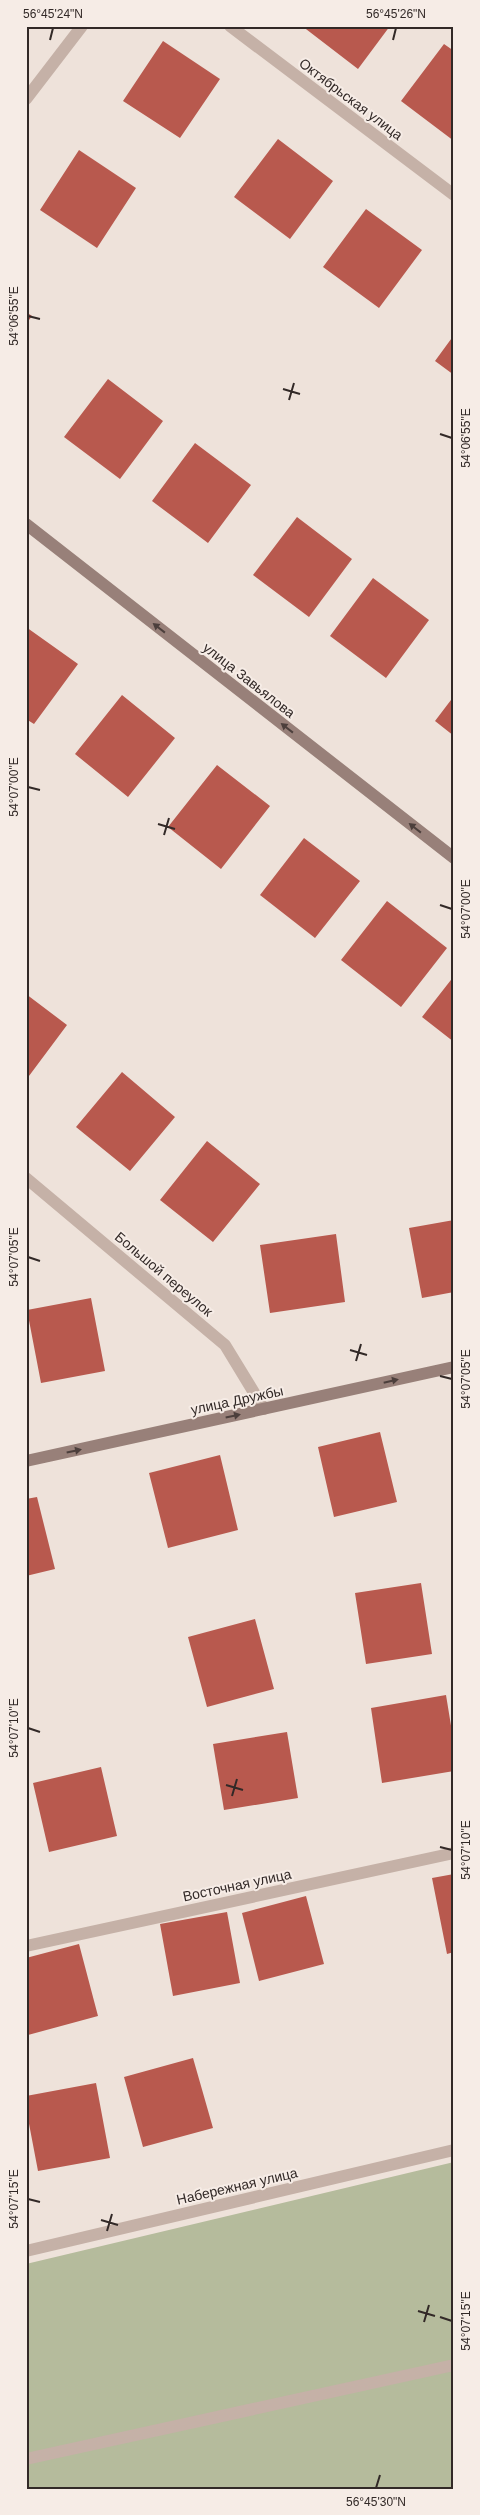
<svg xmlns="http://www.w3.org/2000/svg" width="480" height="2515" font-family="Helvetica,sans-serif">
	<style>
		.green { fill: #b5bb9c }
		.building { fill: #b8594e }
		.lines { fill: none; stroke-linecap: round; stroke-linejoin: round }
		.lane { stroke: #c5b1a7; stroke-width: 12 }
		.street { stroke: #c5b1a7; stroke-width: 12 }
		.secondary { stroke: #988079; stroke-width: 12 }
		.oneway { fill: #4c3f3c }
		.ticks { fill: none; stroke: #322927; stroke-width: 2 }
		.labels { text-anchor: middle; dominant-baseline: central; stroke-width: 4; stroke-linejoin: round; paint-order: stroke }
		.street-label { font-size: 14px; fill: #322927; stroke: #f6ece6 }
		.neatline { fill: none; stroke: #322927; stroke-width: 2 }
		.ticks-label { font-size: 12px; text-anchor: middle; fill: #322927 }
	</style>
	<rect width="100%" height="100%" fill="#eee2da"/>
	<path class="green" d="M454,2162v327h-428v-225z"/>
	<path class="building" d="M302,26h88l-32,43z
		M163,41l57,38 -40,59 -57,-37z
		M444,44l10,7v90l-53,-40z
		M278,139l55,42 -43,58 -56,-42z
		M79,150l57,38 -39,60 -57,-38z
		M366,209l56,41 -43,58 -56,-41z
		M26,312l6,4 -6,8z
		M454,335v40l-19,-14z
		M108,379l55,42 -43,58 -56,-42z
		M195,443l56,42 -43,58 -56,-42z
		M297,517l55,42 -43,58 -56,-42z
		M373,578l56,42 -43,58 -56,-42z
		M26,627l52,37 -44,60 -8,-5z
		M122,695l53,43 -47,59 -53,-43z
		M454,696v40l-19,-15z
		M217,765l53,41 -49,63 -53,-42z
		M304,838l56,43 -45,57 -55,-43z
		M387,901l60,47 -46,59 -60,-47z
		M454,976v66l-32,-25z
		M26,994l41,31 -41,55z
		M122,1072l53,45 -45,54 -54,-44z
		M207,1141l53,43 -47,58 -53,-42z
		M454,1220v72l-32,6 -13,-70z
		M336,1234l9,68 -75,11 -10,-68z
		M91,1298l14,73 -64,12 -14,-73z
		M380,1432l17,70 -63,15 -16,-70z
		M220,1455l18,75 -70,18 -19,-75z
		M37,1497l18,72 -29,7v-77z
		M421,1583l11,71 -66,10 -11,-71z
		M255,1619l19,70 -67,18 -19,-70z
		M446,1695l8,49v27l-72,12 -11,-75z
		M287,1732l11,66 -74,12 -11,-66z
		M101,1767l16,69 -68,16 -16,-69z
		M454,1874v78l-7,2 -15,-76z
		M306,1896l18,68 -65,17 -17,-68z
		M227,1912l13,71 -67,13 -13,-72z
		M79,1944l19,72 -70,19 -2,-77z
		M193,2058l20,70 -70,19 -19,-70z
		M96,2083l14,75 -72,13 -12,-63v-12z"/>
	<g class="lines">
		<path class="lane" d="M26,2459l428,-94"/>
		<path class="street" d="M230,26l224,169
			M26,99l56,-73
			M26,1178l199,167 39,64
			M26,1946l428,-93
			M26,2251l428,-101"/>
		<path class="secondary" d="M26,524l428,334
			M26,1461l428,-94"/>
	</g>
	<defs><path id="oneway-solid" d="M-6-.8H1V-3.2L6.5 0L1 3.2V.8H-6Z" transform="scale(1.25)"/></defs>
	<g class="oneway">
		<use href="#oneway-solid" transform="translate(159 628) rotate(-142)"/>
		<use href="#oneway-solid" transform="translate(287 728) rotate(-142)"/>
		<use href="#oneway-solid" transform="translate(415 828) rotate(-142)"/>
		<use href="#oneway-solid" transform="translate(391 1381) rotate(-13)"/>
		<use href="#oneway-solid" transform="translate(233 1416) rotate(-12)"/>
		<use href="#oneway-solid" transform="translate(74 1451) rotate(-12)"/>
	</g>
	<path class="ticks" d="M50,40l3,-12M393,40l3,-12M28,316l12,3M283,389l17,5M289,400l5,-17M440,434l12,4M28,787l12,3M158,824l17,5M164,835l5,-17M440,905l12,4M28,1257l12,4M350,1350l17,5M356,1361l5,-17M440,1376l12,3M28,1728l12,4M226,1785l17,5M232,1796l5,-17M440,1847l12,3M28,2199l12,3M101,2220l17,5M107,2231l5,-17M418,2311l17,5M440,2317l12,4M424,2322l5,-17M376,2488l4,-13"/>
	<g class="labels">
		<g class="street-label">
			<text transform="translate(351 99) rotate(37)">Октябрьская улица</text>
			<text transform="translate(249 680) rotate(38)">улица Завьялова</text>
			<text transform="translate(164 1274) rotate(40)">Большой переулок</text>
			<text transform="translate(237 1400) rotate(-12)">улица Дружбы</text>
			<text transform="translate(237 1885) rotate(-12)">Восточная улица</text>
			<text transform="translate(237 2186) rotate(-13)">Набережная улица</text>
		</g>
	</g>
	<rect width="480" height="2515" fill="none" stroke="#f6ece6" stroke-width="55"/>
	<rect x="28" y="28" width="424" height="2460" class="neatline"/>
	<g class="ticks-label">
		<text x="53" y="18">56°45'24"N</text>
		<text x="396" y="18">56°45'26"N</text>
		<text transform="translate(14 316) rotate(-90)" y="4">54°06'55"E</text>
		<text transform="translate(466 438) rotate(-90)" y="4">54°06'55"E</text>
		<text transform="translate(14 787) rotate(-90)" y="4">54°07'00"E</text>
		<text transform="translate(466 909) rotate(-90)" y="4">54°07'00"E</text>
		<text transform="translate(14 1257) rotate(-90)" y="4">54°07'05"E</text>
		<text transform="translate(466 1379) rotate(-90)" y="4">54°07'05"E</text>
		<text transform="translate(14 1728) rotate(-90)" y="4">54°07'10"E</text>
		<text transform="translate(466 1850) rotate(-90)" y="4">54°07'10"E</text>
		<text transform="translate(14 2199) rotate(-90)" y="4">54°07'15"E</text>
		<text transform="translate(466 2321) rotate(-90)" y="4">54°07'15"E</text>
		<text x="376" y="2506">56°45'30"N</text>
	</g>
</svg>
